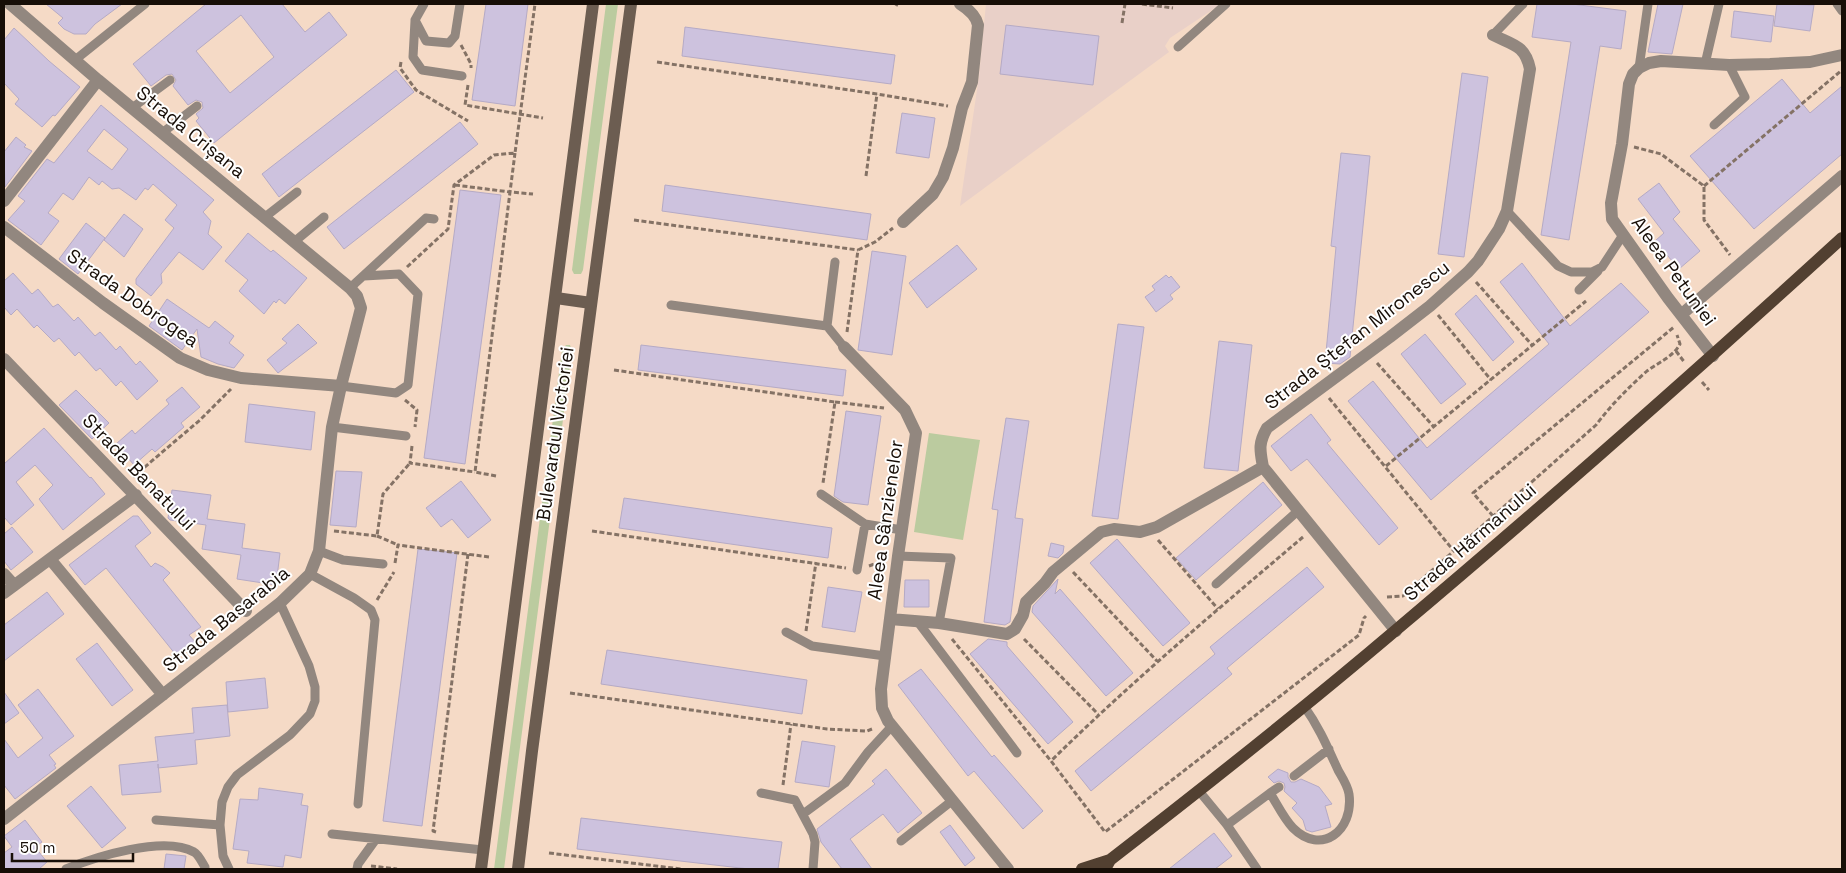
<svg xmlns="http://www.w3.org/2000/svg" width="1846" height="873" font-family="'Space Grotesk',sans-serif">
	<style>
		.education { fill: #e9d0c8 }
		.green { fill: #bbcb9f }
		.building { fill: #cdc2de; stroke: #b5aac5; fill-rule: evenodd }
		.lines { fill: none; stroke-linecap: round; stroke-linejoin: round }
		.path { stroke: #847265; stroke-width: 3; stroke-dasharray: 5 2.5; stroke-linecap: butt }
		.lane { stroke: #92877f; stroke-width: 9 }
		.street { stroke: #92877f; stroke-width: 12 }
		.secondary { stroke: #6c5d51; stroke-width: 12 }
		.primary { stroke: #524031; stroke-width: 12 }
		.labels { text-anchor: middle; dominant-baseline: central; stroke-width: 4; stroke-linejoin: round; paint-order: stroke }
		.street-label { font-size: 19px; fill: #170e07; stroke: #fff }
	</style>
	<rect width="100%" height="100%" fill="#f5dac6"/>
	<path class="education" d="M986,4h235l-51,34 -5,8 4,6 -209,154 19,-130z"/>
	<path class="green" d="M606,4h12l-35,266 -2,4h-7l-2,-4z
		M566,345h4l2,6 -68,518h-10l68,-519z
		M929,433l51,7 -17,100 -49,-8z"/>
	<path class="building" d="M46,4h76l-27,20 -9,10h-12l-10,-5 -6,-6 5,-5z
		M206,4h76l23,28 24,-20 18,23 -133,108 -18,-22 3,-3 -3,-4 7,-6 -1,-6 -6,-2 -8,5 -15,-19 3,-6 -4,-6 -6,1 -15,11 -18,-22zM241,15l33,42 -44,36 -34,-42z
		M486,4h42l-13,102 -43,-6z
		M1537,4h35l54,7 -5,38 -21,-3 -31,194 -28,-5 30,-193 -39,-5z
		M1658,4h25l-11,50 -24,-2z
		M1777,4l37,1 -4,26 -36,-5z
		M1734,11l40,5 -3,26 -40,-5z
		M1006,25l93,11 -6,49 -93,-11z
		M685,27l210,28 -4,29 -209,-28z
		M14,28l35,33 31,26 -25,29 -2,-1 -11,12 -27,-23 4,-5 -15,-16v-43z
		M396,70l18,22 -135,105 -17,-23z
		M1462,73l26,4 -24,180 -26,-3z
		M1782,79l28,34 32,-27v68l-88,75 -64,-73z
		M101,105l113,95 -11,12 8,9 -3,13 14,13 -19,23 -24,-18 -18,22 1,9 -11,13 -15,-12v-5l38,-51 -9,-8 12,-15 -24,-21 -5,6 -3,-2 -9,12 -17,-12 -7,1 -10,-8 -3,4 -10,-8 -16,23 -10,-7 -15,20 11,8 -18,24 -33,-25 17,-19 -7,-5 29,-37 7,4zM104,129l24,20 -16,21 -25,-19z
		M902,113l33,5 -6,40 -33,-5z
		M460,122l18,22 -134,105 -17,-22z
		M16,137l10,8 -2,2 8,4 -27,36 -1,-35z
		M1341,153l29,3 -20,201 -10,7 -15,-1 11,-116 -5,-1z
		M1659,183l21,29 -7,7 27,32 -21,18 -24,-28 9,-8 -26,-34z
		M665,185l206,29 -4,26 -205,-29z
		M460,190l41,5 -36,269 -41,-6z
		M124,214l19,15 -19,28 -20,-17z
		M86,223l19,15 -27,36 -19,-15z
		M248,233l23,19 2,-2 34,28 -22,26 -6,-5 -3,4 -2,-2 -10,13 -25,-23 9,-11 -23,-19z
		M957,245l20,24 -50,39 -18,-25z
		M872,251l34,5 -14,99 -34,-5z
		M1522,263l48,63 51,-43 28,29 -218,188 -83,-99 25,-20 54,67 122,-104 -49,-62z
		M13,273l19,21 6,-5 15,18 5,-3 16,17 4,-4 17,19 5,-4 16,18 4,-4 16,19 4,-4 18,20 -21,19 -16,-19 -5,5 -16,-18 -4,3 -17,-19 -4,4 -16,-18 -5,4 -17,-17 -3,3 -17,-19 -6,6 -7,-8v-26z
		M1166,275l3,3 2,-2 9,11 -10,8 3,4 -17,13 -11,-15 10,-7 -3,-4z
		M1476,295l38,47 -21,19 -38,-47z
		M167,299l42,29 6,-7 19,15 -5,7 15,12 -10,13 -16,-4 -17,-7 -4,-28 -15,21 -33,-24z
		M298,324l19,19 -39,30 -11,-13 20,-17 -5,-4z
		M1118,324l26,3 -26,192 -26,-3z
		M1425,334l41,50 -25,20 -40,-50z
		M1219,341l33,4 -14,126 -34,-3z
		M641,345l205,25 -3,26 -205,-26z
		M182,387l18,20 -19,16 3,4 -29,25 -3,-3 -18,16 -18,-21 16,-14 3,4 34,-30 -3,-4z
		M76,390l33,33 -17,16 -33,-34z
		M249,404l66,8 -4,38 -66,-8z
		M846,411l35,5 -13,89 -25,-3 -9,-6z
		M1311,414l20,26 -4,3 71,85 -19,17 -72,-86 -16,12 -20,-25z
		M1006,418l23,3 -14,97 8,1 -13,103 -5,3 -21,-3 14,-112 -6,-1z
		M44,428l46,50 1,-1 14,17 -42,36 -24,-31 14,-14 -18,-20 -19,17 18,23 -23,20 -7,-8v-53z
		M336,471l26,1 -6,55 -26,-2z
		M461,481l30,39 -23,18 -16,-19 -11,8 -15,-19z
		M1263,482l19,23 -86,75 -20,-22z
		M172,490l39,5 -4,24 38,5 -3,24 38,5 -4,32 -39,-6 4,-24 -39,-6 4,-24 -36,-5 -2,-2z
		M624,498l208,30 -4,30 -209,-30z
		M133,516h5l13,17 -16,13 16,21 4,-4 8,4 7,6 -7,7 38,47 -12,8 7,8 -20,12 -70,-87 -21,17 -16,-20z
		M12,527l21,25 -22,18 -7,-9v-27z
		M1117,539l73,84 -27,23 -73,-83z
		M1051,543l13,3 -1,7 -5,5 -10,-2z
		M418,549l39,4 -35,273 -39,-5z
		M1307,567l17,20 -97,81 5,6 -141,117 -16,-20 140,-117 -5,-7z
		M1058,579l-3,15 5,-5 73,84 -27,23 -74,-84 1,-6z
		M905,580h24v27h-25z
		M828,587l34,5 -7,40 -33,-5z
		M47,592l17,22 -60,47v-36z
		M988,639l19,3v4l66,76 -25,22 -78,-90z
		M97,643l36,47 -21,16 -36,-47z
		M607,650l200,30 -5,34 -201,-30z
		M921,669l71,88 2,-2 49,56 -20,18 -49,-58 -6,5 -70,-91z
		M265,678l3,30 -40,4 -2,-30z
		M38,689l36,47 -25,19 7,9 -2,1 2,3 -41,31 -11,-14v-46l14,19 25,-20 -25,-33z
		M4,692l15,21 -15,11z
		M227,705l3,31 -35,4 2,24 -39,4v-4l3,28 -39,3 -3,-30 39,-4 -3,-24 39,-4 -2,-25z
		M802,741l33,5 -6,41 -34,-5z
		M886,769l36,44 -24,20 -15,-19 -33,25 22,30h-30l-21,-27 -4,-13 58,-45 -3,-3z
		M1278,769l10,4v4l3,5h4l6,-3 18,8 13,17 -7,2 6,21 -19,5 -6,-2 -3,-10 -11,-12 5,-5 -13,-12 1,-4 -1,-4 -5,-2 -5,2 -6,-6z
		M91,786l35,42 -24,20 -35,-42z
		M259,788l44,6 -2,11 7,1 -7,52 -16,-3 -2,12 -36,-4 2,-12 -16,-2 7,-50 18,1z
		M581,818l201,24 -4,27h-29l-172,-20z
		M25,820l17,22 -7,5 12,15 -8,7h-35v-16l8,-6 -8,-11z
		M950,825l25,33 -10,8 -25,-34z
		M1214,833l18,23 -17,13h-46z
		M166,854l20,2 -2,13h-20z"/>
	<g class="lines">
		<path class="path" d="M1142,4l31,4
			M896,6l1,-2
			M1122,23l3,-19
			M461,45l10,19v4
			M401,62l-1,6 16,22 52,31
			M657,62l220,32 71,12
			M468,85l-3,20 78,13
			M1634,147l27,7 43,32v34l26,35
			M866,176l11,-82
			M455,185l55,7 5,-39
			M1704,186l138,-116
			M634,220l224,30
			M858,250l17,-8 18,-14
			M407,267l41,-38 6,-44 40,-30 21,-2 20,-149
			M1476,282l56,63
			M1438,315l53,65
			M847,332l11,-82
			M1676,351l9,12
			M1377,363l56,63
			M614,370l221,32 -12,81
			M1702,382l7,8
			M1329,398l124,152
			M405,400l12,10 -2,17
			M835,402l49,6
			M412,446l-2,17 65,9
			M1386,466l200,-165
			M496,476l-21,-4 35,-280 23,2
			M133,477l67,-57 31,-31
			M1493,516l-20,-23 201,-166
			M334,531l43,5 6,-42 27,-31
			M592,531l254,37
			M377,536l21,9
			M1303,537c-86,73 -172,145 -252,224l54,71 254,-197 5,-17 2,-2
			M1158,540l60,69
			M395,563l3,-18 91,12
			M869,566l16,-6
			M1073,572l84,89
			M1387,597l16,-1 193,-171c15,-20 32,-37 51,-54 12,-9 26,-14 33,-27l-3,-9
			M377,600l17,-28
			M806,631l10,-69
			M952,639l99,122
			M1024,639l74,75
			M570,693l257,36 40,2 5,-2
			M783,785l8,-61
			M436,832l-3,-1 35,-277
			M549,853l132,16
			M371,866l26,3"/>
		<path class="lane" d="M424,4l-9,16 11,21 23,2 6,-7 5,-32
			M1837,4l5,7
			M415,21l-2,36 9,13 40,6
			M1493,35l30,-31
			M1178,47l48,-43
			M75,60l70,-56
			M1705,64l14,-60
			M1639,68l9,-64
			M132,108l38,-28
			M1714,125l31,-28 -16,-32
			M162,133l35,-27
			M1507,211l51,55 13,6h21l10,-5 21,-32
			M265,217l32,-25
			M294,242l30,-25
			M350,288l76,-70 8,1
			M1579,290l19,-19
			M671,305l156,21 17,21
			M827,326l8,-64
			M341,386l55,7 12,-8 10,-91 -19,-20 -35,2
			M332,427l74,9
			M821,494l44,30 37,6
			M319,551l24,9 40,4
			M898,556l53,2 -12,65
			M857,570l8,-46
			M310,574l44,24 17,12 4,10 -17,184
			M1216,584l83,-74
			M918,622l99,131
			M786,632l26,14 73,10
			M1294,776l35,-27
			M1199,791l28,34 30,44
			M761,793l34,7 18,34 2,8 -2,27
			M1270,793l9,-6
			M803,814l42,-31 23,-31 24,-26
			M156,820l64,5
			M1227,825l43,-32c7,11 14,26 23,35 28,28 61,3 56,-34 -1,-8 -7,-17 -11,-24 -11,-24 -19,-43 -34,-64
			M332,834l151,16
			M901,841l52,-41
			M66,869c29,-12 98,-34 128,-17 4,2 8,10 11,15v2
			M229,869l-6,-13 -3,-31 2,-23 6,-15 9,-12 53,-40 20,-21 5,-13v-14l-6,-21 -29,-63
			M357,869l1,-5 18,-25"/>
		<path class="street" d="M4,201l94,-121
			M903,222l30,-28 10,-17 10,-29 9,-40 10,-26 6,-57c-2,-10 -10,-16 -18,-21
			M4,227l99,76 77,55 28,12 33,8 100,8
			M1682,314l160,-138
			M844,347l61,63 11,23 -18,123 -17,133 1,19 6,13 120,148
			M1713,356l-45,-58 -56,-79 -1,-16 11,-59 7,-60 4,-10 6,-6 10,-5 12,-2 68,4 41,-1 40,-2 32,-7
			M4,359l242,252
			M50,559l113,136
			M4,574l10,11
			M4,593l132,-98
			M890,619l49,4 68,11 8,-5 8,-14 3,-13 19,-19 8,-11 48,-40 13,-3 26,3 17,-5 106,-60
			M1396,631l-133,-164c-3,-17 -5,-23 4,-39l123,-91 40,-31 38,-34 10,-11 21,-32 8,-18 23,-142c-5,-24 -17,-24 -37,-34
			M4,819l276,-216 30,-29 9,-23 13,-124 9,-41 20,-78 -4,-12 -7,-8 -252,-208 -88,-76"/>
		<path class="secondary" d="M556,298l35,5
			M481,869l112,-865
			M518,869l14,-118 99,-747"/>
		<path class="primary" d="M1082,869l28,-9
			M1105,869l5,-9c97,-75 193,-151 286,-230 152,-128 300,-259 446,-392"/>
	</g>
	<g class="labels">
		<g class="street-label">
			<text transform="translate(191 132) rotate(39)">Strada Crișana</text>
			<text transform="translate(1674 271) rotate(54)">Aleea Petuniei</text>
			<text transform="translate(133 298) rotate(35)">Strada Dobrogea</text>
			<text transform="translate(1357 335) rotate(-38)">Strada Ștefan Mironescu</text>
			<text transform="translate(555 434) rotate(-82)">Bulevardul Victoriei</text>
			<text transform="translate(139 472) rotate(46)">Strada Banatului</text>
			<text transform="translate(885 520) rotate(-82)">Aleea Sânzienelor</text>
			<text transform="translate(1470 542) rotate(-41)">Strada Hărmanului</text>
			<text transform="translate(226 619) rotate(-39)">Strada Basarabia</text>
		</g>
	</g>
	<rect width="1846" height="873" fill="none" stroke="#170e07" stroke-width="10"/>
	<path d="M12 853v8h121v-8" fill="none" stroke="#170e07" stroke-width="2.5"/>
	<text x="20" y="853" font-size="15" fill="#170e07" stroke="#ffffff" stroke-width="4" paint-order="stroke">50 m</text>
</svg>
